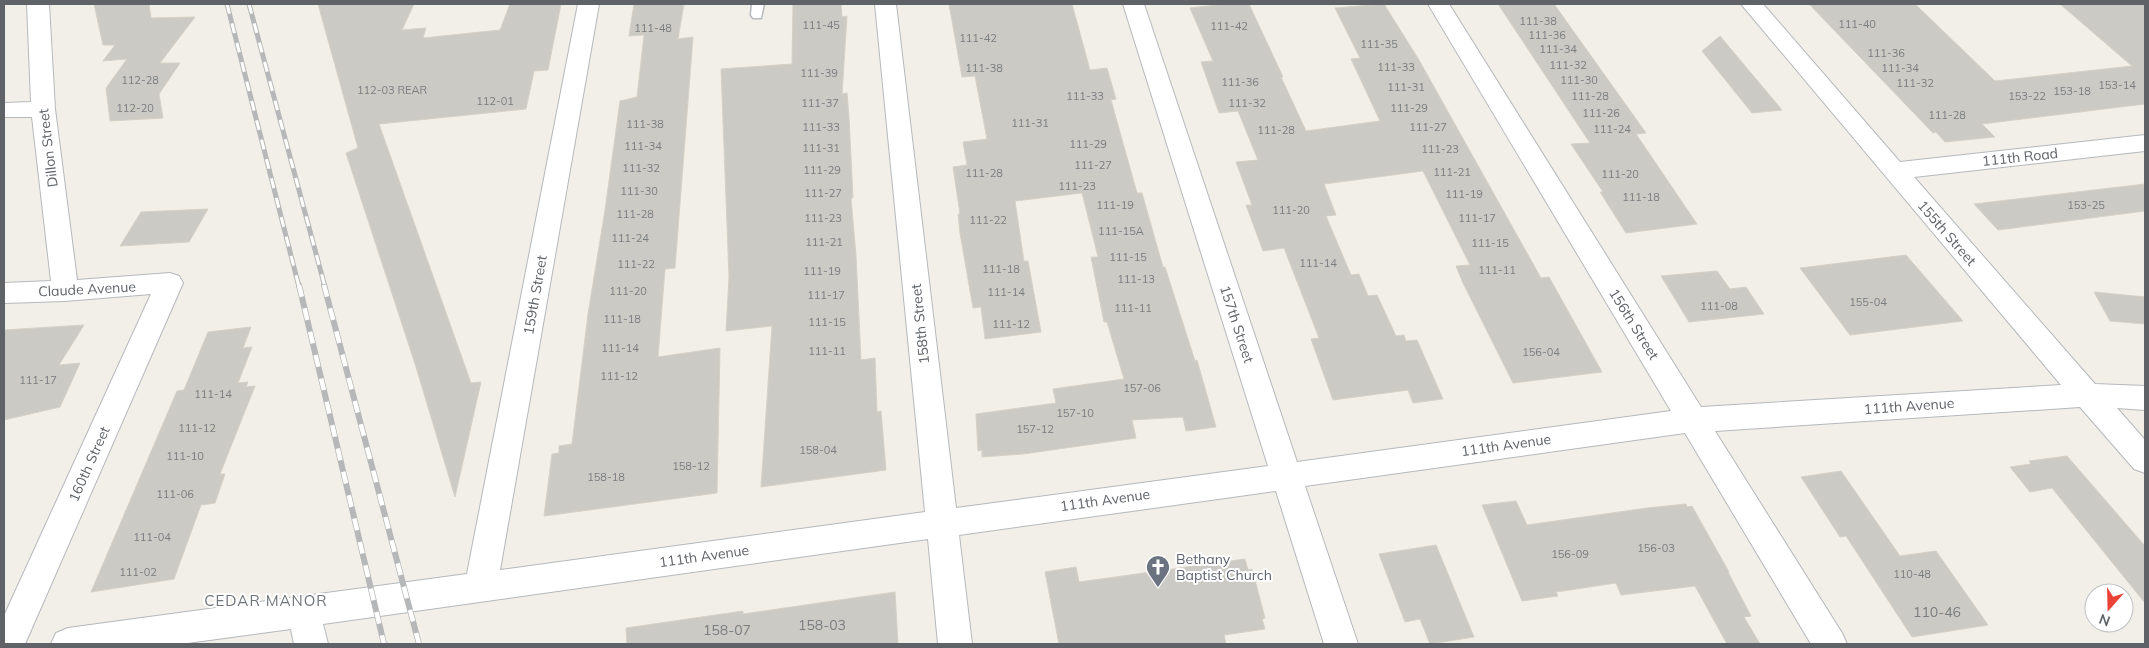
<svg xmlns="http://www.w3.org/2000/svg" width="2149" height="648" font-family="Mulish,sans-serif">
	<style>
		.building { fill: #cccac5; stroke: #d6d1c6 }
		.lines { fill: none; stroke-linecap: round; stroke-linejoin: round }
		.service-casing { stroke: #b5b8bc; stroke-width: 3 }
		.minor-casing { stroke: #b5b8bc; stroke-width: 2 }
		.service { fill: #fff; fill-rule: evenodd }
		.minor { fill: #fff; fill-rule: evenodd }
		.rail-far1-casing { stroke: #b6b7b8; stroke-width: 5 }
		.rail-casing { stroke: #b6b7b8; stroke-width: 6 }
		.rail-far1 { stroke: #fff; stroke-width: 3; stroke-dasharray: 10; stroke-linecap: butt }
		.rail { stroke: #fff; stroke-width: 4.5; stroke-dasharray: 12; stroke-linecap: butt }
		.labels { text-anchor: middle; dominant-baseline: central; stroke-width: 4; stroke-linejoin: round; paint-order: stroke }
		.number-label { font-size: 11px; fill: #7a7d7f }
		.street-label { font-size: 14px; fill: #5f6368; stroke: #fff }
		.worship-label { font-size: 14px; fill: #5b616d; stroke: #fff; text-anchor: start }
		.near-number-label { font-size: 14px; fill: #7a7d7f }
		.neighbourhood-label { font-size: 15px; letter-spacing: 1px; fill: #70757a; stroke: #fff }
	</style>
	<rect width="100%" height="100%" fill="#f1efe8"/>
	<path class="building" d="M94,4h55l2,14 44,-1 -35,46h20l-21,31 4,24 -53,3 -4,-33 21,-29 -24,2 12,-16h-12z
		M318,4h96l-12,26 24,-2 -3,10 77,-8 10,-26h51l-13,66 -14,1 -8,38 -147,15 92,259 10,-1 -26,115 -39,-130 -70,-214 12,-5z
		M634,4h50l-6,35 15,-2 -18,231 -10,1 -7,88 62,-9 -3,145 -173,23 8,-62 7,-1v-7l13,-2 16,-130 17,-104 15,-109 17,-4 7,-62 -15,1z
		M793,4h48l1,13 5,-1 -5,78 5,-1 2,24 4,81h-2l5,58 5,104 14,-2 2,54 4,-1 5,59 -125,17 11,-161 -46,5 3,-54 -8,-208 71,-5z
		M949,4h123l18,66 17,-2 9,31 -5,1 26,93h5l21,74h2l30,94 2,-1 19,67 -30,4 -3,-14 -51,3 4,18 -113,16 -41,3v-7l-4,1 -2,-37 80,-11 -3,-14 71,-10 -17,-57h-3l-13,-65h7l-16,-64 -67,8 9,60h4l13,71 -56,7 -4,-32 -8,1 -13,-75 -2,-19h2l-7,-47 14,-2 -4,-23 24,-3 -12,-63 -13,1z
		M1226,4h23l34,73h-2l25,54 74,-10 -29,-62 9,-1 -25,-50 49,-4 35,56 122,218 8,-1 53,95 -89,11 -50,-100 -7,-17 14,-1 -47,-94 -99,13 12,31 -10,1 25,59 8,-1 9,22 9,-1 19,41 8,-1 2,6 11,-1 26,59 -30,4 -5,-13 -75,10 -22,-61 8,-1 -35,-90 -21,3 -17,-46h6l-16,-43 22,-2 -20,-49 -19,2 -18,-51 12,-1 -23,-53z
		M1498,4h56l92,129 -10,1 61,90 -71,9 -26,-41h3l-32,-48 19,-1z
		M1809,4h106l80,77 137,-15 -72,-62h85v100l-163,20 13,13 -50,5 -9,-10 -3,1z
		M1720,36l62,74 -30,3 -50,-62z
		M2145,184v27l-147,19 -24,-26z
		M208,209l-19,33 -69,4 21,-34z
		M1906,255l57,66 -113,14 -50,-67z
		M1717,271l13,18 16,-2 18,27 -75,8 -28,-46z
		M2094,292l51,5v27l-35,-3z
		M84,325l-25,40 21,-2 -20,44 -56,13v-90z
		M251,327l-8,21 9,-1 -14,36 10,-1 -2,5 9,-1 -35,88h5l-10,29 -14,2 -27,74 -83,13 86,-201 7,-1 24,-58z
		M2067,456l78,90v57l-93,-115 -22,4 -20,-25 21,-3 -2,-3z
		M1841,471l59,85 36,-5 52,74 -76,12 -66,-101 -6,1 -39,-60z
		M1516,501l11,24 120,-17 39,-4 1,3 5,-1 37,66h-1l23,44 -7,1 16,27h-33l-32,-58 -74,9 -5,-12 -60,9 2,4 -36,5 -40,-96z
		M1436,545l38,92 -44,7 -10,-25 -15,3 -26,-68z
		M1245,559l3,11 4,-1 13,49 -3,1 3,10 -41,6 2,9h-167l-14,-72 31,-5 3,15z
		M895,592l3,52h-271l-1,-16 117,-17v3z"/>
	<g class="lines">
		<g class="service-casing">
			<path id="service" d="M752,4h12l-3,14h-8l-2,-3z"/>
		</g>
		<g class="minor-casing">
			<path id="minor" d="M27,4h22l6,105 22,171 93,-7 9,3 4,7 -158,361h-21v-28l147,-322 -86,7 -61,2v-20l47,-2 -19,-164h-28v-14l27,-1z
				M578,4h21l-99,566 425,-58 -50,-508h21l60,504 312,-42 -145,-462h21l153,458 374,-51 -243,-407h21l252,403 360,-22 -320,-381h22l137,158 245,-27v16l-231,26 181,207 50,2v24l-28,-2 28,32v33l-11,-4 -54,-62 -365,24 127,202 5,11h-36l-126,-211 -380,53 53,158h-34l-48,-153 -317,44 13,109h-34l-10,-105 -605,85 5,20h-34l-3,-15 -111,15h-129l5,-11 12,-5 399,-54z"/>
		</g>
		<use href="#service" class="service"/>
		<use href="#minor" class="minor"/>
		<g class="rail-far1-casing">
			<path id="rail-far1" d="M227,4l72,283
				M249,4l76,283"/>
		</g>
		<g class="rail-casing">
			<path id="rail" d="M299,285l85,359
				M324,285l95,359"/>
		</g>
		<use href="#rail-far1" class="rail-far1"/>
		<use href="#rail" class="rail"/>
	</g>
	<defs>
		<g id="church-pin" transform="scale(1.25)"><path d="M0 17L-7.5 6A9.5 9.5 0 1 1 7.5 6Z" fill="#6b7280" stroke="#fff"/><path d="M-1.2-6h2.4v3.5h3.3v2.4h-3.3V6h-2.4V-.1h-3.3v-2.4h3.3Z" fill="#fff"/></g>
	</defs>
	<g fill-rule="evenodd">
		<use href="#church-pin" x="1158" y="567"/>
	</g>
	<g class="labels">
		<g class="number-label">
			<text x="1538" y="21">111-38</text>
			<text x="1857" y="24">111-40</text>
			<text x="821" y="25">111-45</text>
			<text x="1229" y="26">111-42</text>
			<text x="653" y="28">111-48</text>
			<text x="1547" y="35">111-36</text>
			<text x="978" y="38">111-42</text>
			<text x="1379" y="44">111-35</text>
			<text x="1558" y="49">111-34</text>
			<text x="1886" y="53">111-36</text>
			<text x="1568" y="65">111-32</text>
			<text x="1396" y="67">111-33</text>
			<text x="984" y="68">111-38</text>
			<text x="1900" y="68">111-34</text>
			<text x="819" y="73">111-39</text>
			<text x="140" y="80">112-28</text>
			<text x="1579" y="80">111-30</text>
			<text x="1240" y="82">111-36</text>
			<text x="1915" y="83">111-32</text>
			<text x="2117" y="85">153-14</text>
			<text x="1406" y="87">111-31</text>
			<text x="392" y="90">112-03 REAR</text>
			<text x="2072" y="91">153-18</text>
			<text x="1085" y="96">111-33</text>
			<text x="1590" y="96">111-28</text>
			<text x="2027" y="96">153-22</text>
			<text x="495" y="101">112-01</text>
			<text x="820" y="103">111-37</text>
			<text x="1247" y="103">111-32</text>
			<text x="135" y="108">112-20</text>
			<text x="1409" y="108">111-29</text>
			<text x="1601" y="113">111-26</text>
			<text x="1947" y="115">111-28</text>
			<text x="1030" y="123">111-31</text>
			<text x="645" y="124">111-38</text>
			<text x="821" y="127">111-33</text>
			<text x="1428" y="127">111-27</text>
			<text x="1612" y="129">111-24</text>
			<text x="1276" y="130">111-28</text>
			<text x="1088" y="144">111-29</text>
			<text x="643" y="146">111-34</text>
			<text x="821" y="148">111-31</text>
			<text x="1440" y="149">111-23</text>
			<text x="1093" y="165">111-27</text>
			<text x="641" y="168">111-32</text>
			<text x="822" y="170">111-29</text>
			<text x="1452" y="172">111-21</text>
			<text x="984" y="173">111-28</text>
			<text x="1620" y="174">111-20</text>
			<text x="1077" y="186">111-23</text>
			<text x="639" y="191">111-30</text>
			<text x="823" y="193">111-27</text>
			<text x="1464" y="194">111-19</text>
			<text x="1641" y="197">111-18</text>
			<text x="1115" y="205">111-19</text>
			<text x="2086" y="205">153-25</text>
			<text x="1291" y="210">111-20</text>
			<text x="635" y="214">111-28</text>
			<text x="823" y="218">111-23</text>
			<text x="1477" y="218">111-17</text>
			<text x="988" y="220">111-22</text>
			<text x="1121" y="231">111-15A</text>
			<text x="630" y="238">111-24</text>
			<text x="824" y="242">111-21</text>
			<text x="1490" y="243">111-15</text>
			<text x="1128" y="257">111-15</text>
			<text x="1318" y="263">111-14</text>
			<text x="636" y="264">111-22</text>
			<text x="1001" y="269">111-18</text>
			<text x="1497" y="270">111-11</text>
			<text x="822" y="271">111-19</text>
			<text x="1136" y="279">111-13</text>
			<text x="628" y="291">111-20</text>
			<text x="1006" y="292">111-14</text>
			<text x="826" y="295">111-17</text>
			<text x="1868" y="302">155-04</text>
			<text x="1719" y="306">111-08</text>
			<text x="1133" y="308">111-11</text>
			<text x="622" y="319">111-18</text>
			<text x="827" y="322">111-15</text>
			<text x="1011" y="324">111-12</text>
			<text x="620" y="348">111-14</text>
			<text x="827" y="351">111-11</text>
			<text x="1541" y="352">156-04</text>
			<text x="619" y="376">111-12</text>
			<text x="38" y="380">111-17</text>
			<text x="1142" y="388">157-06</text>
			<text x="213" y="394">111-14</text>
			<text x="1075" y="413">157-10</text>
			<text x="197" y="428">111-12</text>
			<text x="1035" y="429">157-12</text>
			<text x="818" y="450">158-04</text>
			<text x="185" y="456">111-10</text>
			<text x="691" y="466">158-12</text>
			<text x="606" y="477">158-18</text>
			<text x="175" y="494">111-06</text>
			<text x="152" y="537">111-04</text>
			<text x="1656" y="548">156-03</text>
			<text x="1570" y="554">156-09</text>
			<text x="138" y="572">111-02</text>
			<text x="1912" y="574">110-48</text>
		</g>
		<g class="street-label">
			<text transform="translate(48 148) rotate(-97)">Dillon Street</text>
			<text transform="translate(2020 157) rotate(-6)">111th Road</text>
			<text transform="translate(1947 233) rotate(49)">155th Street</text>
			<text transform="translate(87 289) rotate(-3)">Claude Avenue</text>
			<text transform="translate(535 295) rotate(-80)">159th Street</text>
			<text transform="translate(920 324) rotate(-96)">158th Street</text>
			<text transform="translate(1237 324) rotate(72)">157th Street</text>
			<text transform="translate(1634 324) rotate(58)">156th Street</text>
			<text transform="translate(1909 406) rotate(-4)">111th Avenue</text>
			<text transform="translate(1506 445) rotate(-8)">111th Avenue</text>
			<text transform="translate(89 464) rotate(-66)">160th Street</text>
			<text transform="translate(1105 500) rotate(-8)">111th Avenue</text>
			<text transform="translate(704 556) rotate(-8)">111th Avenue</text>
		</g>
		<g class="worship-label">
			<text x="1176" y="559">Bethany<tspan x="1176" dy="16">Baptist Church</tspan></text>
		</g>
		<g class="near-number-label">
			<text x="1937" y="612">110-46</text>
			<text x="822" y="625">158-03</text>
			<text x="727" y="630">158-07</text>
		</g>
		<g class="neighbourhood-label">
			<text x="266" y="600">CEDAR MANOR</text>
		</g>
	</g>
	<rect width="2149" height="648" fill="none" stroke="#5f6368" stroke-width="10"/>
	<g transform="translate(2109 608) rotate(200)"><circle r="24" fill="#ffffff" stroke="#bfc1c3"/>
	<path d="M0-4L9 19L0 12L-9 19Z" fill="#ea4335"/>
	<text y="-8" font-size="14" font-weight="bold" text-anchor="middle" fill="#5f6368">N</text>
	</g>
</svg>
